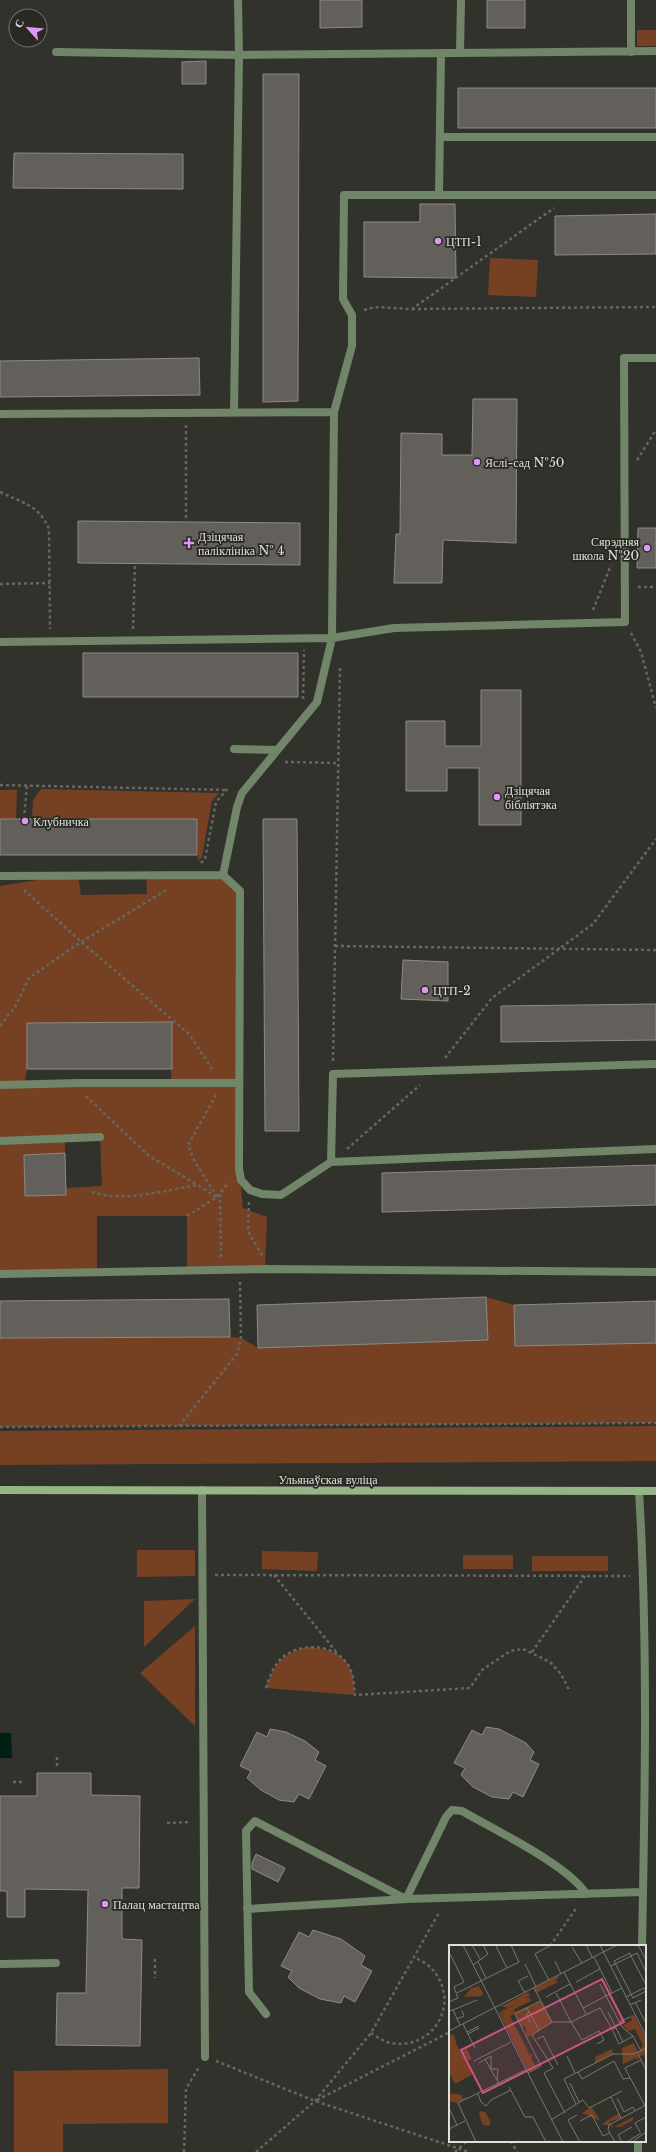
<svg xmlns="http://www.w3.org/2000/svg" width="656" height="2152" font-family="'Libre Baskerville',serif">
	<style>
		.green { fill: #764023; fill-rule: evenodd }
		.water { fill: #002015 }
		.building { fill: #635f5a; stroke: #8e8a84 }
		.lines { fill: none; stroke-linecap: round; stroke-linejoin: round }
		.path { stroke: #676762; stroke-width: 2.5; stroke-dasharray: 3 3; stroke-linecap: butt }
		.lane { stroke: #718669; stroke-width: 8 }
		.secondary { stroke: #94b687; stroke-width: 8 }
		.poi-dot { fill: #de98f3; stroke: #292923; stroke-width: 1.5 }
		.labels { text-anchor: middle; dominant-baseline: central; stroke-width: 3.5; stroke-linejoin: round; paint-order: stroke }
		.poi-label { font-size: 12px; fill: #e0e0dc; stroke: #292923; text-anchor: start }
		.street-label { font-size: 12px; fill: #e0e0dc; stroke: #292923 }
		.inset-road { fill: none; stroke: #787873; stroke-width: 1 }
		.view { fill: #cb5482; fill-opacity: 0.15; stroke: #cb5482; stroke-width: 2 }
		.inset-edge { fill: none; stroke: #e0e0dc; stroke-width: 2 }
	</style>
	<rect width="100%" height="100%" fill="#32322d"/>
	<path class="green" d="M637,30h19v16h-19z
		M490,258l48,2 -2,37 -48,-2z
		M41,789l178,4 -7,8 -10,56 -4,4 -1,-42h-165l1,-19z
		M0,790h17l-1,29h-16z
		M146,875h77l17,16 -1,278 4,39 24,9 -2,52 -78,2v-55h-90v55l-97,3v-388l62,-10h16l3,19 66,-1zM172,1022l-1,61 -147,1 3,-15v-46zM100,1137l2,49 -36,2v7l-41,1 -1,-41 41,-2v-14z
		M486,1297l28,8 1,41 141,-3v80l-656,4v-89l229,-1 12,1 17,10 230,-8z
		M656,1426v35l-656,4v-34z
		M137,1550h58v26l-58,1z
		M262,1551l56,1 -1,19 -55,-2z
		M463,1555h50v14h-50z
		M532,1556h76v15h-76z
		M195,1599l-51,48v-46z
		M195,1626v100l-55,-53z
		M307,1647c17,1 37,5 44,23 3,7 3,18 4,25l-89,-7c8,-24 16,-34 41,-41z
		M168,2069v54l-105,1v28h-49v-81z"/>
	<path class="water" d="M0,1733h11l1,25h-12z"/>
	<path class="building" d="M320,0h42v27l-42,1z
		M487,0h38v28h-38z
		M206,61v23h-24v-22z
		M263,74h36l-1,327 -35,1z
		M458,88h198v40h-198z
		M14,153l169,1v35l-170,-1z
		M420,204h35l1,74 -92,-1v-55h56z
		M656,214v40l-101,1v-39z
		M199,358l1,37 -200,2v-36z
		M473,399h44l-1,144 -73,-3 -1,43h-48l2,-49h4l1,-101 41,1v21h30z
		M78,521l222,2v42l-222,-2z
		M638,528h18v40h-19z
		M83,653h215v44h-215z
		M481,690h40v135h-42v-57h-32v23h-41v-70h39v25h36z
		M0,819h197v36h-197z
		M263,819h34l2,312h-34z
		M403,960l45,2v39l-47,-2z
		M656,1004v36l-155,2v-36z
		M172,1022v47h-145v-46z
		M65,1153l1,42 -41,1 -1,-41z
		M656,1165v40l-274,7v-39z
		M486,1297l2,43 -230,8 -1,-43z
		M229,1299l1,38 -230,1v-37z
		M656,1301v42l-141,3 -1,-41z
		M486,1727l13,2 27,14 8,9 -4,8 9,4 -16,33 -10,-5 -4,7 -17,-2 -19,-10 -12,-12 4,-7 -11,-5 18,-33 10,5z
		M270,1729l16,3 19,9 14,11 -4,8 11,6 -17,33 -10,-5 -5,8 -15,-2 -18,-10 -14,-12 4,-7 -11,-5 17,-34 10,5z
		M37,1773h54v22l49,1 -1,92h-17v51l20,1 -2,106 -84,-1 1,-52h29l2,-103 -63,-1v28h-18v-26h-7v-95h37z
		M256,1854l29,14 -7,14 -26,-13v-6z
		M313,1930l28,9 24,17 -4,9 11,6 -17,31 -11,-6 -3,7 -21,-4 -21,-11 -11,-11 4,-6 -11,-5 18,-34 10,5z"/>
	<g class="lines">
		<path class="path" d="M412,309l244,-2
			M364,310l11,-3 37,2 142,-101
			M186,425v97
			M637,460l19,-30
			M0,492c23,11 39,13 49,37l1,100
			M0,584l50,-1
			M638,587h18
			M593,610l18,-45
			M133,629l2,-65
			M631,633l10,19 15,56
			M303,699l1,-49
			M285,762l53,1
			M0,785l227,5
			M24,819l3,-35
			M201,863l4,-4 11,-57 13,-15
			M24,890l63,57 102,87 24,36
			M335,946l321,4
			M0,1026l15,-19 14,-29 52,-36 87,-53
			M445,1058l47,-60 101,-74 63,-85
			M333,1061l7,-395
			M216,1095l-28,50 6,15 23,37
			M86,1096l63,60 49,29
			M347,1149l73,-64
			M92,1192c32,11 73,-2 106,-7l18,12
			M220,1194l1,63
			M249,1202l-1,29 15,26
			M187,1216l30,-19 12,-15
			M179,1426l58,-72 4,-16 -1,-56
			M0,1427l656,-4
			M215,1575l415,1
			M274,1575l64,79
			M532,1652l53,-76
			M266,1688c3,-9 6,-19 12,-26 18,-22 62,-20 73,9 3,7 3,17 4,24l115,-7 12,-18 28,-19 13,-2 27,13 11,12 9,18
			M57,1757v10
			M13,1782h12
			M167,1823l24,-1
			M550,1946l27,-39
			M155,1959v19
			M371,2033c5,3 10,7 16,9 46,12 77,-41 43,-75 -4,-4 -11,-7 -16,-10
			M216,2061l99,40 154,51
			M317,2100l133,-68
			M511,2141l6,11
			M184,2152l2,-63 13,-22
			M256,2152l59,-51 56,-68 69,-122
			M455,2152l12,-11"/>
		<path class="lane" d="M238,0l1,55 417,-4
			M56,52l183,3 -5,357
			M631,52v-52
			M460,53l1,-53
			M441,137h215
			M439,195l2,-142
			M0,414l334,-2
			M0,642l332,-4 2,-226 18,-66v-31l-9,-16 1,-104h312
			M234,749l43,1
			M223,875l14,-68 5,-14 75,-91 15,-64 62,-10 231,-6 -1,-264h32
			M0,876l223,-1 17,16 -1,278 2,11 9,10 12,4 19,1 50,-33 325,-13
			M0,1085l80,-2h158
			M0,1141l100,-4
			M331,1162l2,-88 323,-10
			M0,1274l265,-5 391,3
			M202,1490l3,567
			M639,1491c9,151 6,303 3,455
			M247,1909l159,-10 237,-7
			M0,1964l56,-1
			M266,2014l-17,-22 -3,-161 9,-10 151,78 40,-82 6,-7 10,1c31,18 108,55 124,83
			M638,2152v-11"/>
		<path class="secondary" d="M0,1490l656,1"/>
	</g>
	<g class="poi-dot">
		<circle cx="438" cy="241" r="4"/>
		<circle cx="477" cy="462" r="4"/>
		<path d="M187 537h4v4h4v4h-4v4h-4v-4h-4v-4h4z"/>
		<circle cx="647" cy="548" r="4"/>
		<circle cx="497" cy="797" r="4"/>
		<circle cx="25" cy="821" r="4"/>
		<circle cx="425" cy="990" r="4"/>
		<circle cx="105" cy="1904" r="4"/>
	</g>
	<g class="labels">
		<g class="poi-label">
			<text x="446" y="241">ЦТП-1</text>
			<text x="485" y="462">Яслі-сад №50</text>
			<text x="198" y="536">Дзіцячая<tspan x="198" dy="14">паліклініка № 4</tspan></text>
			<text x="639" y="541" text-anchor="end">Сярэдняя<tspan x="639" dy="14">школа №20</tspan></text>
			<text x="505" y="790">Дзіцячая<tspan x="505" dy="14">бібліятэка</tspan></text>
			<text x="33" y="821">Клубничка</text>
			<text x="433" y="990">ЦТП-2</text>
			<text x="113" y="1904">Палац мастацтва</text>
		</g>
		<g class="street-label">
			<text x="328" y="1479">Ульянаўская вуліца</text>
		</g>
	</g>
	<g transform="translate(449 1945)">
		<rect width="197" height="197" fill="#32322d"/>
		<path d="M109,31l1,2 -4,2 3,2 -22,11 -2,-5zM30,41l4,7 -1,3 -18,1 7,-9zM79,47l2,4h-2l-3,2 4,-1 2,4 -17,8 1,3 26,-11 11,21 -25,16 -2,-12 -3,1 -7,-13 -5,2 20,39 3,-1 -2,4 5,9 -5,4h-3l-29,-58 2,-1 6,12 -6,-13 6,-2 11,-6 -13,6 1,-2h-6zM185,70l12,23v21l-2,-4 -5,1 -2,5 -1,-3 -13,6 -1,-16 12,-5 4,9 5,-7 -8,-16 -7,2 -8,-9 3,3 9,-5 -2,-4zM5,89l3,12 4,6 6,-3 5,10 -4,2 -3,-7 -2,1 10,19 -18,10 -6,-12v-36zM163,104l1,5 -18,9v-6zM0,148l13,2v3l7,-1 -12,6 -8,-2zM142,162l3,3 6,11 -18,-8zM31,166l5,1 6,10 -2,4 -6,-1 -4,-10zM170,168l2,5 -12,4 5,5 19,-10v3l-12,7h-7l-12,-3z" fill="#764023"/>
		<path class="inset-road" d="M14,0l100,197M23,0l8,14M50,0l-3,1 11,22M137,0l6,12M151,0l46,91M189,0l8,15M123,2l10,16M0,7l15,30 -10,5 4,11 -9,4M145,12l18,36M106,16l6,13M29,17l8,16M76,19l11,23M24,20l15,-11 -5,-9M162,21l20,-10 15,29M115,27l22,42M100,35l-14,-26 16,-9M127,37l24,-13M85,43l18,34 -20,13 21,33 -9,5 21,40M173,43l-16,8 16,31 11,9 8,15 5,-3M197,46l-13,7 -19,-37 16,-8 1,3 6,-3 9,19M8,48l62,-31 -8,-17M76,48l-7,-12 10,-5M107,48l15,29 29,-14 12,21M97,52l24,-13M177,52l18,-9 2,3M186,57l11,21M181,60l11,-5M78,63l12,22M134,63l23,-12 -6,-12M4,65l24,-10M0,66l4,-1 7,15M80,67l-3,3 5,8M159,67l8,16M8,74l7,-3 -2,-5M103,77h19l11,18 17,-9 5,9 -7,4M170,77l11,-5M14,79l12,24M0,86l168,-86M18,87l12,-6M19,89l11,-6M88,94l6,-3 15,29M174,97l-7,-14 -4,1 7,15 14,-8M189,109l8,16M118,111l8,17M36,114l14,25M192,115l-16,8 20,38M25,116l37,-19M30,118l12,-7v13h7l-1,11M129,127l4,7 32,-18 9,18 7,-1M79,128l13,-7 -26,-52 25,-13M121,138l9,19M60,142l16,30h8l13,25M29,149l3,8 5,4 5,-6 20,-10M162,152l10,21M168,153l7,14 9,-5 2,4M127,159l-12,-25 49,-25h20l8,-3M0,163l8,17M128,170l-9,5 12,22M102,175l32,-20 6,8 33,-17M131,176l12,-6 11,21 7,-3M0,184l16,-8M191,187l-5,-9 11,-6M27,197l-18,-39 67,-33M166,197l-7,-12 1,-5 37,-20M173,197l-4,-7 14,-8M178,197l14,-9M183,197l14,-10"/>
		<path class="view" d="M153,34l22,43 -141,71 -22,-43z"/>
		<rect width="197" height="197" class="inset-edge"/>
	</g>
	<g transform="translate(28 28) rotate(297)"><circle r="19" fill="#292923" stroke="#72726d"/>
	<path d="M0-3L7 15L0 10L-7 15Z" fill="#de98f3"/>
	<text y="-6" font-size="11" font-weight="bold" text-anchor="middle" fill="#e0e0dc">С</text>
	</g>
</svg>
